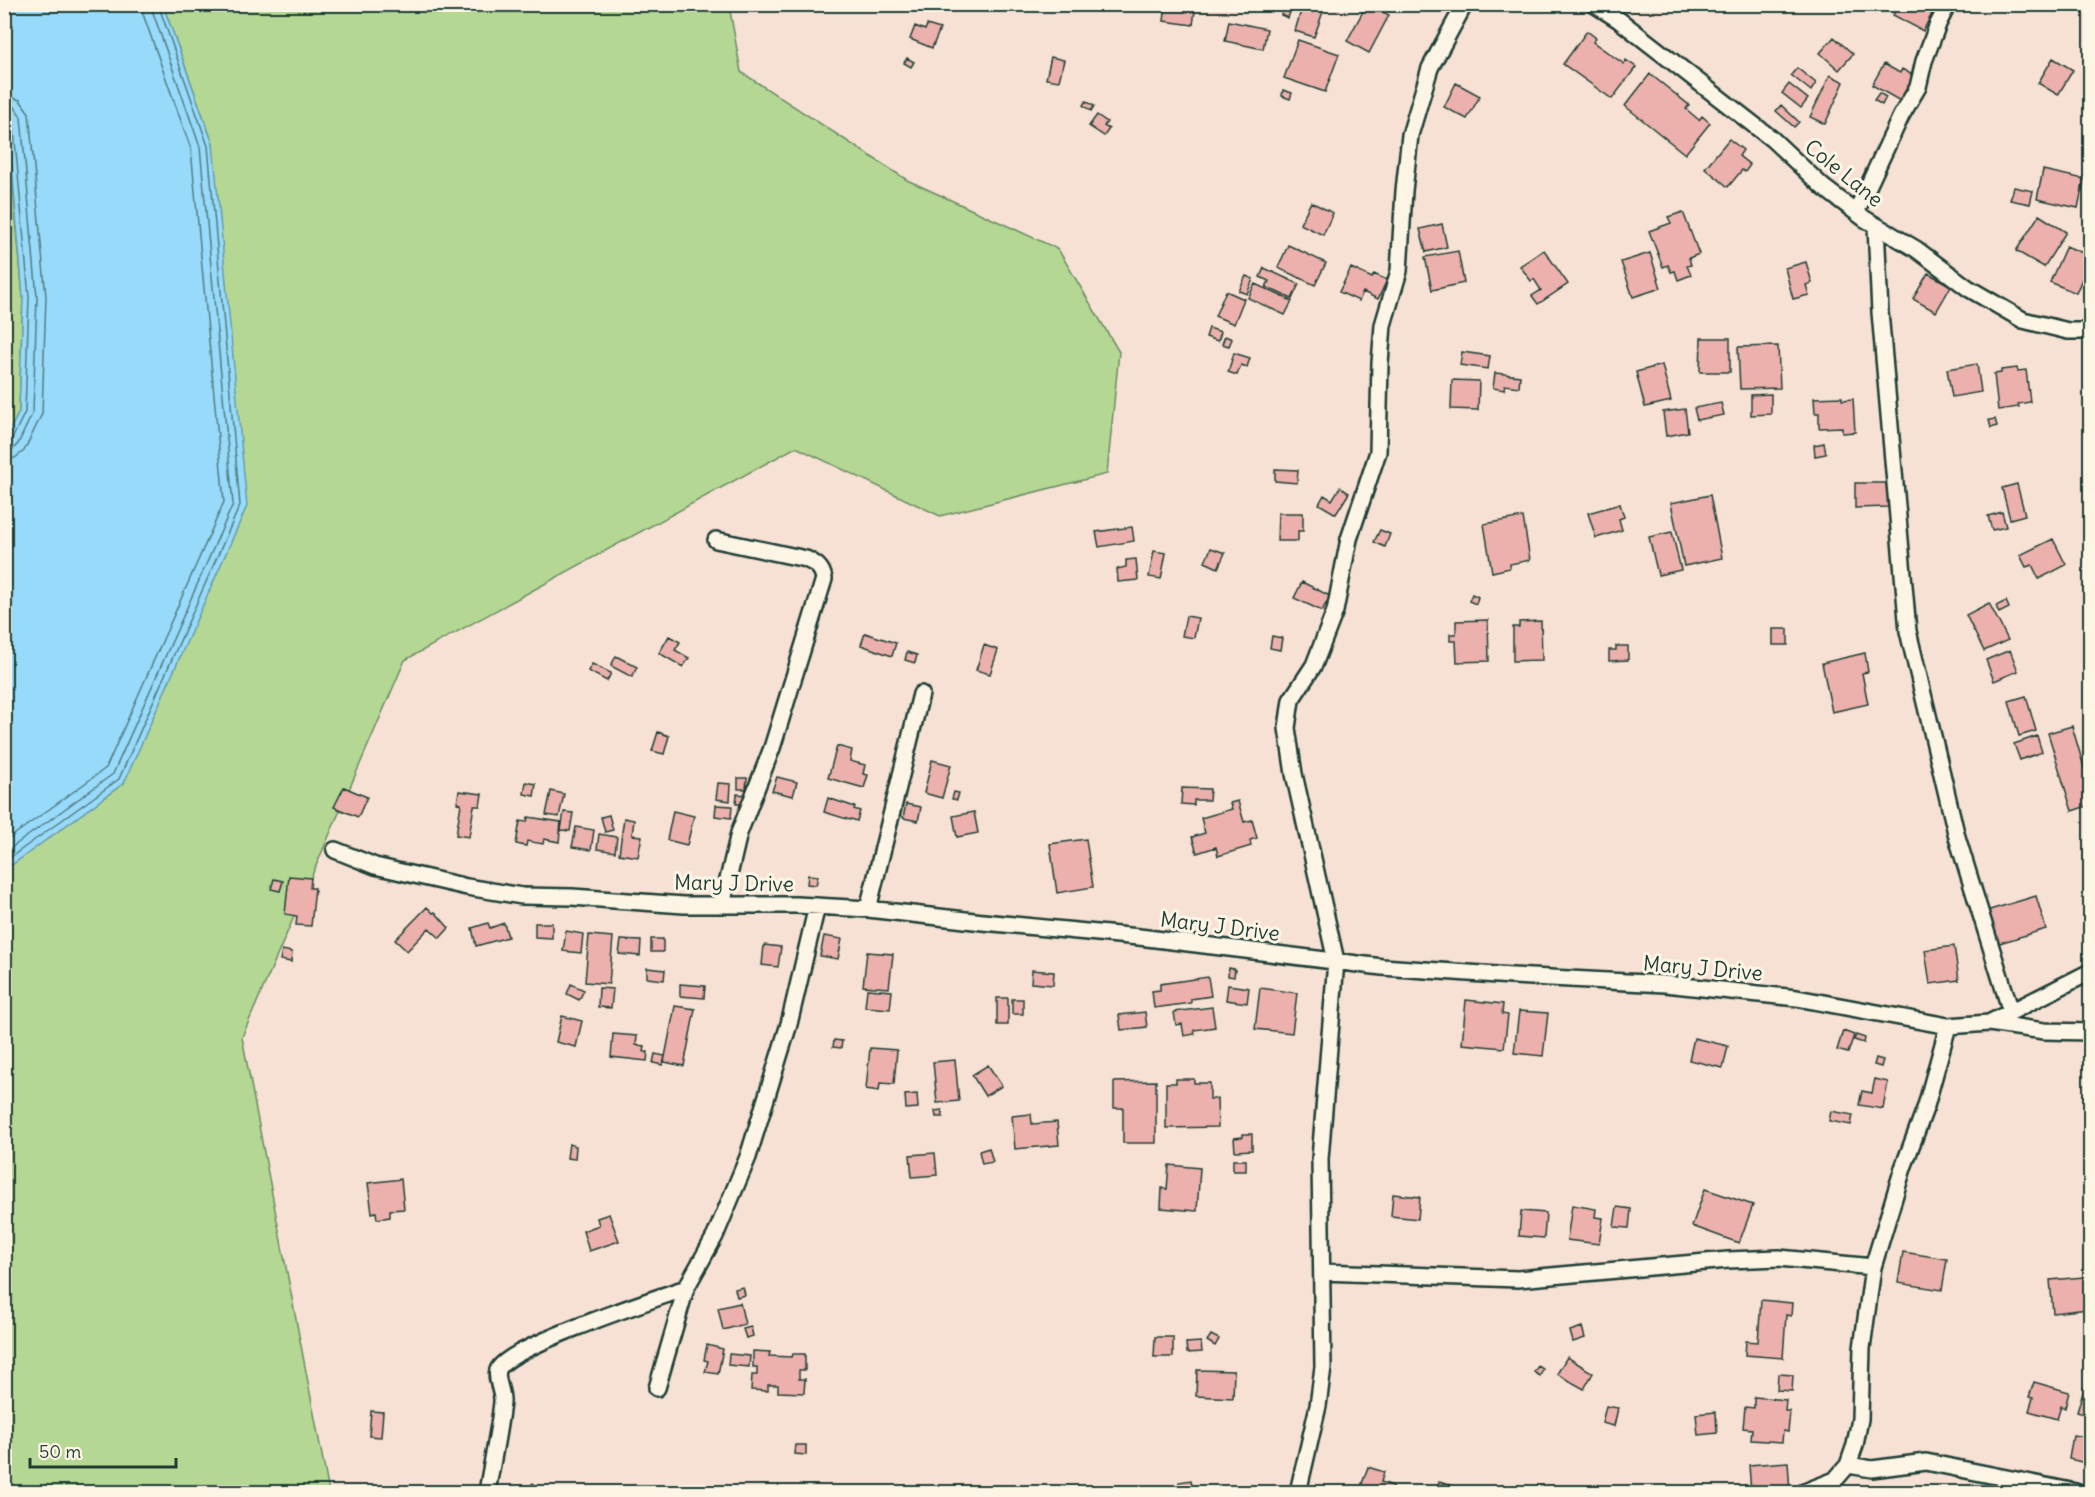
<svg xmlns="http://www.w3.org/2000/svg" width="2095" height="1497" font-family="Delius,sans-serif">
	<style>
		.green { fill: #b4d893; stroke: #6a8a64; stroke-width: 1.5 }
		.water { fill: #98dafa; stroke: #689bab; stroke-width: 1.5 }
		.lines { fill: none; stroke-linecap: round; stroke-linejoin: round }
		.shore { stroke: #4f7c83; stroke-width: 1.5 }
		.building { fill: #ecb1ac; stroke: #1f3d34; stroke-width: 1.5 }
		.street-casing { stroke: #1f3d34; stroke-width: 20 }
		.street { stroke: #fcf5e5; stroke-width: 15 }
		.labels { text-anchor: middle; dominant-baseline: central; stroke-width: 6; stroke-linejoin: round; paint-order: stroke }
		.street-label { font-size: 21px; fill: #1f3d34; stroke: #fcf5e5 }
	</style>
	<rect width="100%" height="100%" fill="#f7e1d4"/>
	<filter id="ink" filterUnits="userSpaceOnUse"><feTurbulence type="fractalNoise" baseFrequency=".0167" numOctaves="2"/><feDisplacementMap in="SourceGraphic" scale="12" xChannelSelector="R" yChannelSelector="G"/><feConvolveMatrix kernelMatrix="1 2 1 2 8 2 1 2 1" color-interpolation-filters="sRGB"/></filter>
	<g filter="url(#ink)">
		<path class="green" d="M163,5h566l12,67 166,108 151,69 61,103 -12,122 -167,42 -144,-69 -391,213 -163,377 87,455h-324l-1,-622 120,-87 89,-639z
			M4,85l19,212 -4,115 -14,30z"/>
		<path class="water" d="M5,4l158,1 50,139 34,362 -123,277 -119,87 -1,-428 15,-30 4,-115 -18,-212z"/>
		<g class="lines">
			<path class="shore" d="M4,95l16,5 9,13 17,184 -4,117 -18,37 -9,7 -11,1
				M4,104l11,3 6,10 16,180 -4,115 -15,32 -5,5 -9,1
				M4,111l7,2 2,5 16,179 -4,115 -13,27 -8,4
				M4,842l102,-74 118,-266 -33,-353 -48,-135 -2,-10
				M4,853l109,-79 120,-270 -33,-357 -50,-143
				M4,862l115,-83 121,-274 -32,-359 -50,-142"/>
		</g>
		<path class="building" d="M1166,4h30l-3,21 -29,-4z
			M1303,4l21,5 -10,28 -19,-6z
			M1367,4l22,11 -20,38 -22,-12z
			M1899,4h38l-14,27 -30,-16z
			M1283,9l7,3 -2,6 -7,-3z
			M1229,21l38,8 -4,20 -38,-8z
			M927,25l13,4 -8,19 -22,-9 5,-13 10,4z
			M1587,31l9,7 -3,4 31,22 2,-4 10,7 -24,32 -49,-35z
			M1834,37l19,17 -14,16 -19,-17z
			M1298,40l41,14 -14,38 -41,-14z
			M1051,57l13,3 -5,21 -13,-2z
			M907,58l7,4 -3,5 -7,-4z
			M2053,58l20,12 -15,25 -20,-12z
			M1884,64l16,9 2,-4 14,8 -14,25 -30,-17z
			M1797,68l19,15 -5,8 -20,-16z
			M1650,74l39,31 -3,4 13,11 3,-4 8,7 -25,31 -60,-48z
			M1830,75l14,7 -19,42 -15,-7z
			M1456,83l24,13 -13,23 -23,-12z
			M1789,84l19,15 -7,9 -19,-15z
			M1283,90l9,3 -2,6 -8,-3z
			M1879,93l7,4 -4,8 -8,-5z
			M1086,101l8,5 -3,5 -8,-6z
			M1781,105l18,17 -5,5 -18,-16z
			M1097,115l10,7 -3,4 5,3 -5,7 -15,-10z
			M1729,139l14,11 -4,6 11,9 -5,7 -3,-2 -14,17 -23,-19z
			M2043,170l41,9 -6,29 -41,-9z
			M2014,187l19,4 -3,13 -20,-4z
			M1311,202l22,11 -10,22 -23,-11z
			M1683,212l16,42 -10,4 2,7 -4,1 4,9 -13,5 -3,-9 -4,1 -3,-7 -5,2 -14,-36 22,-8 -3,-6z
			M2039,215l27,17 -22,35 -28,-16z
			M1442,224l5,23 -21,5 -6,-23z
			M1288,245l38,18 -11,22 -37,-17z
			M2066,246l24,10v4l-14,33 -26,-11z
			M1544,250l24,34 -30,20 -6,-8 9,-6 -7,-11 -3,2 -11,-15z
			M1458,251l6,32 -32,7 -7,-33z
			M1650,253l11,35 -28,9 -12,-35z
			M1806,262l6,21 -6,2 3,10 -16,4 -8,-31z
			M1264,268l35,16 -7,15 -26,-12 3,-6 -9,-4z
			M1351,268l21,10 2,-4 13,6 -9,19 -15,-7 -4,9 -20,-9z
			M1928,273l23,13 -15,26 -23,-13z
			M1246,276l7,3 -6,15 -8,-3z
			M1255,284l37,17 -7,14 -37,-17z
			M1226,291l18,8 -10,25 -19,-8z
			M1209,328l12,4 -3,9 -12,-4z
			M1225,336l7,3 -3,7 -7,-2z
			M1701,338h29v34h-30z
			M1778,346l2,42 -40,1 -2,-42z
			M1462,352l28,4 -2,13 -28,-4z
			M1234,353l16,5 -3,9 -6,-2 -4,10 -9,-3z
			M1977,364l4,28 -29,5 -5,-28z
			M1662,365l9,36 -26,6 -9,-35z
			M2017,368l1,3 8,-1 4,32 -12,2 1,3 -21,3 -4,-36 7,-1v-3z
			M1495,373l25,3 -1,11 -14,-2 -1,5 -11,-2z
			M1452,380l27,1 -1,29 -27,-1z
			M1771,394v20l-20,1v-20z
			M1842,397v3l11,-1 2,33 -13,1v-6l-23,1v-15h-4l-1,-15z
			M1721,403l3,12 -27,5 -3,-12z
			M1685,409l3,23 -22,4 -3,-24z
			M1995,419l2,7 -6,2 -2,-8z
			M1824,443l2,11 -11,2 -1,-11z
			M1275,469l23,1 -1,13 -22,-2z
			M1855,483h33v24l-33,1z
			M2017,484l8,31 -15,4 -8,-31z
			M1340,487l9,6 -13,21 -17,-10 5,-9 8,5z
			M1710,495l12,63 -38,8 -13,-63z
			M1620,504l4,13 -5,2 3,11 -26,8 -8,-25z
			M2002,512l4,15 -14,3 -4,-14z
			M1278,513h25v18h-5v10h-21z
			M1523,517l7,43 -20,4v4l-18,4 -8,-48z
			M1132,527l2,14 -35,6 -3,-15z
			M1380,530l10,4 -5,13 -11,-5z
			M1672,532l9,38 -23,5 -9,-38z
			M2053,539l13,26 -27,14 -7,-14 -6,2 -6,-12z
			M1211,548l14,5 -7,15 -13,-6z
			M1154,551l12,2 -5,26 -12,-2z
			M1136,559l2,21 -20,2 -1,-13 9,-2v-7z
			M1302,582l28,14 -8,15 -28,-13z
			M1472,594l6,3 -2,7 -7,-3z
			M2006,601l3,7 -10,5 -3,-7z
			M1989,603l19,37 -24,11 -18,-36z
			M1186,616l12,2 -4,20 -12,-2z
			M1488,620l1,41 -32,1 -1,-21h-6v-7h6v-13z
			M1541,621l1,39 -29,1v-34h6v-5z
			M1773,629h15v16h-15z
			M865,633l31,10 -4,13 -31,-11z
			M669,636l11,6 -5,8 14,8 -6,9 -24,-14z
			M1272,636l10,2 -2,12 -10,-2z
			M984,645l14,5 -8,24 -14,-4z
			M1616,646h12v14l-19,1v-11h7z
			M2010,650l8,21 -24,10 -8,-21z
			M907,652l10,3 -2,8 -10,-3z
			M1865,653l3,19 -6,1 6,31 -36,8 -10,-49z
			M616,656l21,11 -5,10 -21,-11z
			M592,664l19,9 -4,8 -19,-10z
			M2026,696l10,35 -17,5 -10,-35z
			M2072,726l18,62v17l-18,6 -24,-78z
			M658,732l11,4 -5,18 -12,-3z
			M2037,736l5,16 -22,8 -6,-16z
			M837,746l15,4 -2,11 15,4 -2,9 5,1 -4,13 -36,-10z
			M932,760l19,5 -9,33 -18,-5z
			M777,777l20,5 -4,14 -21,-5z
			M738,778h9l-1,11h-8z
			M526,782l10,2 -2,12 -10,-2z
			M718,783l13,1 -1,17 -14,-2z
			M344,787l23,10 -9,20 -24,-10z
			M1182,788l28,1 -1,11h-15v5l-13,-1z
			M459,791l23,3 -2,12h-6l-5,31 -13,-2 5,-31 -4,-1z
			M551,791l13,3 -5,23 -13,-2z
			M954,792l5,1 -2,7 -5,-1z
			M737,794l9,1 -1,9h-9z
			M828,798l27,9 -1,2 6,2 -3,10 -6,-2 -1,1 -26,-8z
			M1238,801l6,21 8,-2 5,18 -7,2 1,6 -33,10 -2,-9 -19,6 -5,-16 13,-4 -4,-15 31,-9 -2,-6z
			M906,804l15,3 -3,14 -15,-3z
			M716,805l16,1 -1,12 -16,-2z
			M673,811l21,5 -7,29 -20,-5z
			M564,812l9,1 -3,18 -9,-1z
			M974,812l4,21 -21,4 -4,-21z
			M609,815l4,15 -8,2 -4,-15z
			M528,817l33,5 -2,20 -15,-3 -1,5 -16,-3 -1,5 -10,-2 4,-23 7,1z
			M624,818l10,2 -2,15 10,1 -4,21 -19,-3z
			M576,827l18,3 -3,20 -19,-3z
			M599,834l18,3 -2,15 -18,-3z
			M1086,839l7,48 -36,6 -7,-49z
			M808,875l10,1 -2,9 -9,-1z
			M289,876l22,2 -1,10h5l-4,38 -15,-1 1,-9 -12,-2z
			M274,879l9,2 -3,10 -9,-2z
			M2036,896l10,33 -53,16 -10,-33z
			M427,907l6,6 2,-1 14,16 -9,10 -11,-10 -22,23 -12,-11z
			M488,923l2,5 14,-5 4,14 -32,9 -4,-18z
			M535,923h17v15l-17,-1z
			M566,931l17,3 -2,19 -18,-2z
			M589,935l24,2 -4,47 -24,-2z
			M824,936l18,3 -4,20 -18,-3z
			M651,939h12v13h-12z
			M621,940l20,1 -1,15 -21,-2z
			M764,945l17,2 -3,20 -16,-2z
			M1954,946l5,34 -29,4 -5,-34z
			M282,950l10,2 -1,10 -11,-2z
			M867,952l26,2 -4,34 -26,-2z
			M647,968l18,2 -1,10 -17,-2z
			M1229,968l6,1 -1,8 -6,-1z
			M1032,970l22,2 -1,13 -22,-2z
			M1208,977l3,19 -20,3v4l-37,5 -2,-17 8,-1v-6z
			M571,984l13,6 -5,10 -12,-6z
			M680,984l25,2 -1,12 -24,-2z
			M1228,985l21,3 -2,15 -21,-3z
			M599,988l14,1 -2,19 -13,-1z
			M1260,988l37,5 -5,40 -37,-4z
			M867,989l25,2 -2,18 -25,-2z
			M997,998h11v27h-11z
			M1012,999h11v15h-11z
			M1466,1000l37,4 -1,10 6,1 -4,33 -42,-4z
			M675,1006l20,3 -11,57 -20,-4z
			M1212,1007l3,20 -21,3 1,4 -11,2 -2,-12 -6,1 -2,-13z
			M1519,1011l29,2 -5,43 -29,-3z
			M1145,1012l2,15 -26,3 -2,-15z
			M562,1016l20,5 -6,26 -20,-5z
			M1843,1031l11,4 -6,18 -11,-3z
			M613,1034l24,2 -1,9 9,1 -1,6h4l-1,9 -36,-4z
			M1856,1035l9,3 -1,5 -10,-3z
			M1694,1038l34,8 -5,22 -34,-8z
			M834,1040l8,1 -1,7 -8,-1z
			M870,1048l27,2 -3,34 -14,-1 -1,8 -13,-2z
			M655,1054l10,2 -2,9 -10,-2z
			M1876,1058l7,2 -2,7 -7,-2z
			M955,1060l4,41 -22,2 -4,-41z
			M988,1065l14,21 -17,10 -13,-21z
			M1176,1079h18v4h16v16h7l1,28 -52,1v-45h10z
			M1875,1079l13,3 -5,27 -24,-4 3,-14 10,2z
			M1156,1081v62h-33v-35h-9v-26z
			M917,1094l1,14 -12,1 -1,-14z
			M942,1110l1,7h-7l-1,-6z
			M1831,1111l22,4 -2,10 -22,-4z
			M1031,1114l1,10 25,-2 2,23 -44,4 -3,-33z
			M1243,1134h9v16l-17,1 -1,-13 9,-1z
			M569,1144l7,2 -1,13 -8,-1z
			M989,1148l4,14 -11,2 -3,-13z
			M935,1153l2,22 -25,2 -2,-22z
			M1233,1160h13v11h-13z
			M1169,1165l31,3 -3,43 -36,-3 1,-20 5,1z
			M401,1179l3,30 -14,1v7l-13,2 -1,-7 -4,1 -4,-30z
			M1705,1189l48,16 -14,38 -47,-17z
			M1393,1194l27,3 -2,22 -27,-3z
			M1572,1205l24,4 -1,8 8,1 -4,26 -32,-4z
			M1617,1207l14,2 -2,19 -15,-1z
			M1521,1211l25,2 -2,25 -25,-2z
			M609,1214l10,27 -30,10 -6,-20 16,-6 -2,-7z
			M1903,1252l44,7 -5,31 -44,-7z
			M2084,1277l4,32 -35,4 -3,-33z
			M743,1287l2,8 -8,2 -2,-8z
			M1761,1300l31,3 -1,13 -5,-1 -3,43 -38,-3 1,-14 12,1z
			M740,1303l5,21 -22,6 -5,-22z
			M751,1327l2,9 -7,2 -3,-9z
			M1582,1327l3,11 -12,4 -3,-11z
			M1211,1335l8,4 -4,7 -8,-5z
			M1155,1337h18v20h-19z
			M1201,1342l1,10 -15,1 -1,-10z
			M707,1345l16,4 -5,25 -13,-2 3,-11 -4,-1z
			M753,1351l17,1 -1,4 23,1 1,-3h12v16h-6v9h6l-1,14 -26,-1v-7h-10v6l-17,-1 1,-15h5v-8h-4z
			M729,1354l21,2 -1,11 -21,-2z
			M1567,1357l26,16 -9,16 -27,-15z
			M1538,1366l5,3 -3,7 -6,-4z
			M2090,1369v47l-13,-4z
			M1197,1370l37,1 -1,27 -37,-2z
			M1778,1374l15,1 -1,16 -15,-1z
			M2034,1382l35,10 -4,16 -4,-2 -4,13 -28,-8 4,-13 -4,-1z
			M1754,1397l32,3 -1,11h5l-2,21 -5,-1 -1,11 -31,-2 1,-11 -9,-1 2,-21 9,1z
			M1606,1406l12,2 -4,18 -12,-3z
			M371,1411l12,1 -2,25 -12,-1z
			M1716,1412l1,21 -19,2 -2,-21z
			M2073,1435l17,3v26l-21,-5z
			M795,1445h11v10l-12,-1z
			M1788,1462l2,30h-39l-2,-27z
			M1368,1467l16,5 -3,10 12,4 -3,6h-31z
			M1191,1480l2,12h-13l-1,-10z
			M1439,1482l24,7 -1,3h-26z
			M533,1483l10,9h-12l-4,-3z"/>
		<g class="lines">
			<g class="street-casing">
				<path id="street" d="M1594,4l25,16 153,119 51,48 42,32 51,30 52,39 55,32 45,11h22
					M1856,212l45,-96 17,-29 6,-26 14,-37 10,-20
					M1876,226l4,86 28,319 49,206 54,175
					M716,540l90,19c10,5 16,8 18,20l-52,169 -33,85 -17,72
					M335,850l40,16 92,21 55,9 50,1 112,8h113l71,4 115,13 156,15 243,30 130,9 153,8 132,14 151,28 41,-3 101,-51
					M868,909l53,-215
					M1989,1023l55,8 46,1
					M1322,1272l196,7 210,-19 51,-2 94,9
					M657,1388l29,-100 29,-52 33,-79 41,-133 28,-118
					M1848,1465l24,4 54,-7 150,30
					M487,1492c5,-30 12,-60 15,-90 1,-11 -7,-22 -4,-32 7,-22 159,-72 188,-82
					M1298,1492l20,-86 5,-39 -3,-208 16,-198 -42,-187 -7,-46 4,-28 23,-35 21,-54 14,-72 29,-87 2,-89 3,-38 16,-54 5,-80 6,-56 20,-67 32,-59
					M1804,1492l31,-12 13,-15 7,-20 5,-26 2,-71 11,-81 30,-99 23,-62 22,-80"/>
			</g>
			<use href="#street" class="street"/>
		</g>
	</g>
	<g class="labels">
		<g class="street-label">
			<text transform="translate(1844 173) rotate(39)">Cole Lane</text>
			<text transform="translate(734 883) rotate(1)">Mary J Drive</text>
			<text transform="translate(1220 926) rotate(7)">Mary J Drive</text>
			<text transform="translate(1703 968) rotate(5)">Mary J Drive</text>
		</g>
	</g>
	<rect width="2095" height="1497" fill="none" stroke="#fcf5e5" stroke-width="24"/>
	<rect x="12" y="12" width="2071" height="1473" fill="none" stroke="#1f3d34" stroke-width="2" filter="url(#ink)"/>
	<path d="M30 1458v9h146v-9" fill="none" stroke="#1f3d34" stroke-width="3"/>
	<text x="39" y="1458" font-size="18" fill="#1f3d34" stroke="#fcf5e5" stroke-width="4.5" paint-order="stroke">50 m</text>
</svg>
